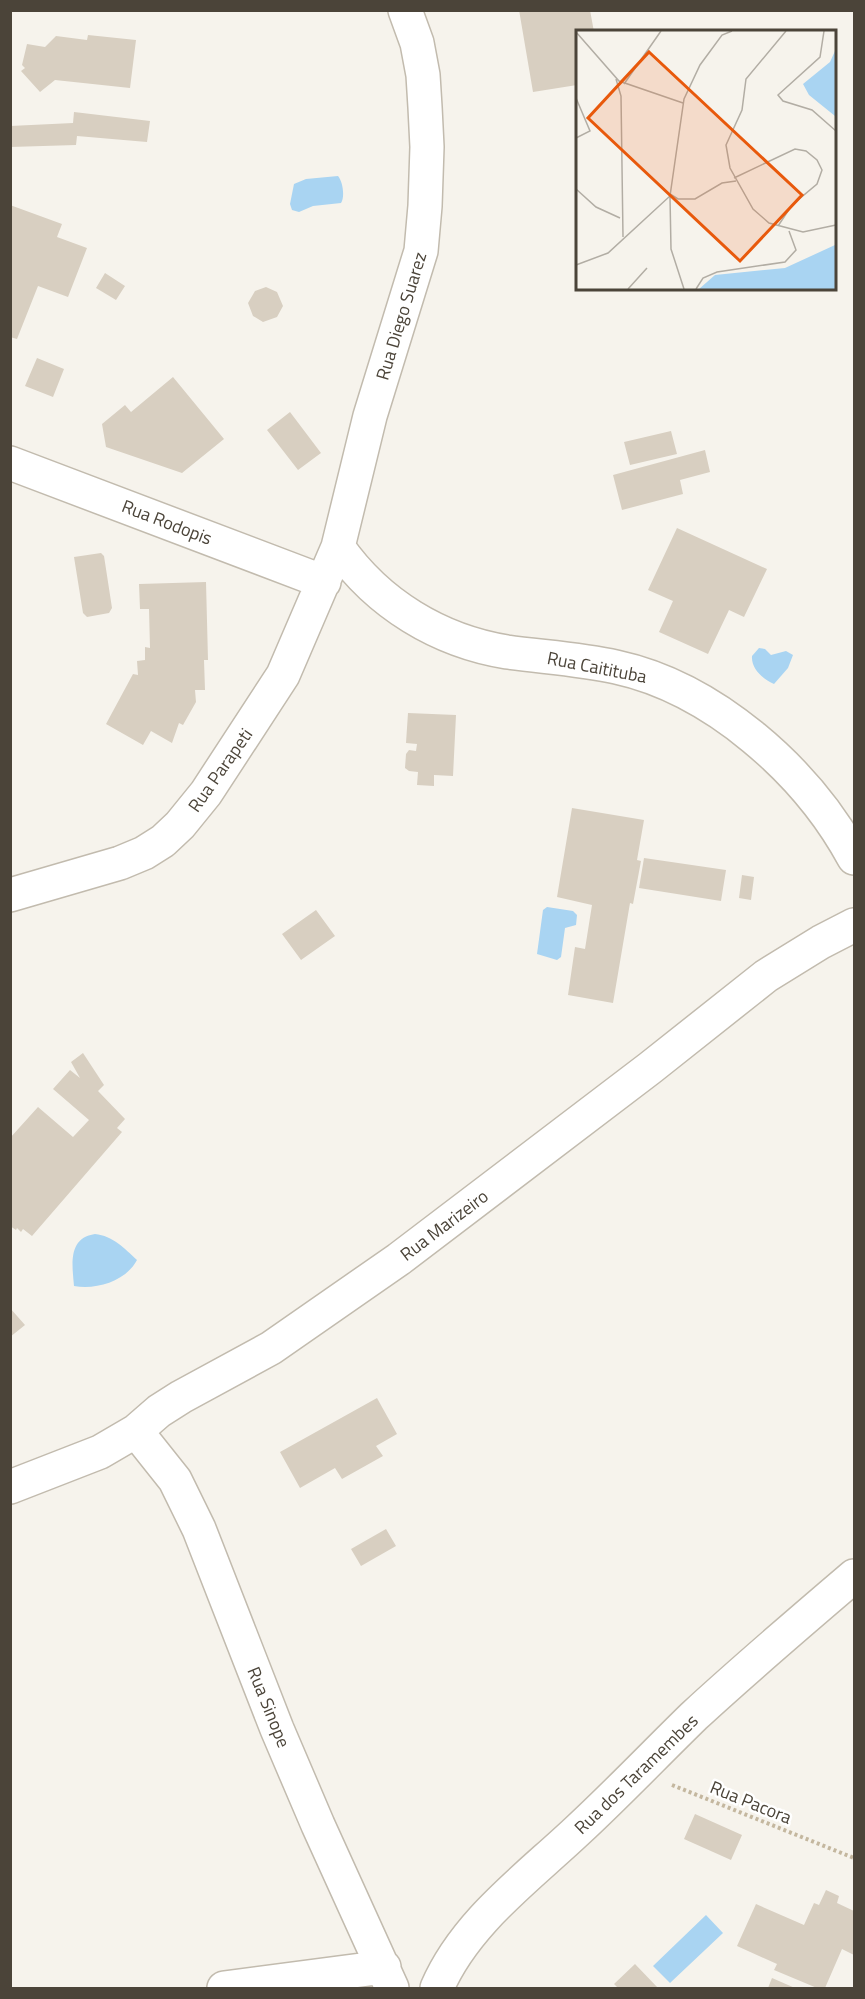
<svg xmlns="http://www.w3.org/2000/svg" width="865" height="1999" font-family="'Titillium Web',sans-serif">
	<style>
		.water { fill: #a9d4f2 }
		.building { fill: #d8cfc1 }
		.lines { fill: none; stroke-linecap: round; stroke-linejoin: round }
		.minor-casing { stroke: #c2bbae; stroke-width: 36 }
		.path { stroke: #c4b79f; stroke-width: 4; stroke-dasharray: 3 3; stroke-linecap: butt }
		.minor { stroke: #fff; stroke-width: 33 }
		.labels { text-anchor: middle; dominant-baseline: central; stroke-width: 5; stroke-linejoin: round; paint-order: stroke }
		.street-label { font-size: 18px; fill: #4b4439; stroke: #fff }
		.inset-road { fill: none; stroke: #b2ada4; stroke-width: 1.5 }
		.view { fill: #e8590c; fill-opacity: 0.15; stroke: #e8590c; stroke-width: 3 }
		.inset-edge { fill: none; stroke: #4b4439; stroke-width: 3 }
	</style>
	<rect width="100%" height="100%" fill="#f6f3ec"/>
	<path class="water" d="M338,176c5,6 7,21 3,27l-28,3 -14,6 -7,-2 -2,-6 4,-20 12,-5z
		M759,648l6,1 6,6 15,-4 7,4 -5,13 -14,16c-11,-5 -23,-15 -22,-28z
		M547,907l26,4 4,4 -1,10 -11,3 -4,29 -4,3 -20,-6 6,-44z
		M95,1234c18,2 29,14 42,26 -11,21 -40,30 -63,26 -2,-22 -6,-48 21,-52z
		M706,1915l17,18 -53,50 -17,-17z"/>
	<path class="building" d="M519,10h71l4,22h-17v53l-44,7z
		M88,35l48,5 -6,48 -75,-8 -15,12 -19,-21 4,-3 -3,-3 5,-21 18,3 11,-11 31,4z
		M74,112l76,9 -3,21 -70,-6 -1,9 -66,2v-21l63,-3z
		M10,205l52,19 -5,13 30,11 -19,49 -30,-11 -21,53 -7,-2z
		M105,273l20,13 -9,14 -20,-12z
		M266,287l11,5 6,14 -6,11 -14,5 -10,-6 -5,-13 7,-12z
		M37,358l27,11 -11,28 -28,-11z
		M173,377l51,62 -42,34 -76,-26 -4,-23 23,-19 6,7z
		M290,412l31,41 -23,17 -31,-40z
		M671,431l6,23 -47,11 -6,-23z
		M705,450l5,22 -30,8 3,14 -61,16 -9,-35z
		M677,528l90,41 -23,48 -15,-7 -21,44 -49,-22 14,-31 -25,-11z
		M101,553l3,3 8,52 -3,5 -22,4 -4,-4 -9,-56z
		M206,582l2,78h-4l1,30h-10l1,12 -13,23 -4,-2 -7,20 -21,-12 -8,14 -37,-21 27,-50 5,1 -1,-14 8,-1v-13l5,1 -1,-39h-9l-1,-25z
		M408,713l48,2 -3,61 -19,-1v11l-17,-1 1,-13 -9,-1 -4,-3 1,-14 3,-4 7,1 1,-7 -11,-1z
		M572,808l72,12 -7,40 4,1 -8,43 -3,-1 -17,100 -45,-8 7,-48 10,2 7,-44 -35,-8z
		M644,858l82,12 -5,31 -82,-13z
		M742,875l12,2 -3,23 -12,-2z
		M316,910l19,26 -34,24 -19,-26z
		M83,1053l21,32 -6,6 27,28 -8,9 5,4 -90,104 -9,-7 -2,3 -4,-4 -1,2 -6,-4v-88l28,-31 35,30 16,-17 -36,-31 17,-19 10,8 -9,-16z
		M10,1308l15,17 -15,12z
		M377,1398l20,36 -21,12 7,10 -41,23 -7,-11 -35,20 -20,-36z
		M386,1529l10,17 -35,20 -10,-17z
		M695,1814l47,21 -11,25 -47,-21z
		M826,1890l13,6 -2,7 17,8v44l-12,-6 -17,39h-8l-43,-18 3,-6 -40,-18 19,-42 48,21 10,-22 5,2z
		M635,1964l23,24h-40l-4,-4z
		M772,1978l23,10h-27z"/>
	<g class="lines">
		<g class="minor-casing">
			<path id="minor" d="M10,463l314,119
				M338,547c40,57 101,94 169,105 36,5 73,7 109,15 97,21 191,104 238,191
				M10,895l110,-32 24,-10 19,-12 17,-16 26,-32 77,-118 55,-128 32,-131 51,-165 4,-45 2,-59 -2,-40 -2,-32 -6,-32 -12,-33
				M136,1431l39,49 24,49 78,200 41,96 74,163
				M10,1487l90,-35 36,-21 23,-20 22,-14 90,-49 128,-89 251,-191 116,-92 55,-34 33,-17
				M224,1988l160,-21
				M437,1988c28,-65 89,-109 140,-157 40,-37 78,-77 117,-115 52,-48 106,-94 160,-140"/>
		</g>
		<path class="path" d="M672,1785l182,73"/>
		<use href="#minor" class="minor"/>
	</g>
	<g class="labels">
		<g class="street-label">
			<text transform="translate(401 316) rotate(-73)">Rua Diego Suarez</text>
			<text transform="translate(167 522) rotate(21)">Rua Rodopis</text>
			<text transform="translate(597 667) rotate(11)">Rua Caitituba</text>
			<text transform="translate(220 770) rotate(-55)">Rua Parapeti</text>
			<text transform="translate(444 1225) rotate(-37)">Rua Marizeiro</text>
			<text transform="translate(269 1707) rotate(68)">Rua Sinope</text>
			<text transform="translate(636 1774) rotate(-44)">Rua dos Taramembes</text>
			<text transform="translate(751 1802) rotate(22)">Rua Pacora</text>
		</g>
	</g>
	<g transform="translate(576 30)">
		<rect width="260" height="260" fill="#f6f3ec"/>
		<path d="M259,21v-1v66l-26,-21 -6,-11 27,-22zM259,215v44h-136l16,-14 70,-7z" fill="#a9d4f2"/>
		<path class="inset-road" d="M210,1l-40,48 -4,31 -16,35 4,23 23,41 16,14 34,9 33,-7M248,1l-4,26 -42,38 5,6 29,9 24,21M0,2l43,49 64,22M40,49l5,17 2,141M48,54l37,-53M0,68l14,33 -14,7M158,148l61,-29 11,2 11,9 5,10 -5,14 -25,21 -14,21M0,159l20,18 24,11M94,164l8,5h17l27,-16 14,-2M94,167l1,52 13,40M0,235l32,-12 62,-57 14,-97 16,-34 22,-30 10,-4M52,259l19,-21M120,259l7,-11 14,-6 68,-10 11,-12 -7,-19"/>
		<path class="view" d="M73,22l153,143 -62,66 -152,-143z"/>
		<rect width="260" height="260" class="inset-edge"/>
	</g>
	<rect width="865" height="1999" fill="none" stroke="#4b4439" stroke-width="24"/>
</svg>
